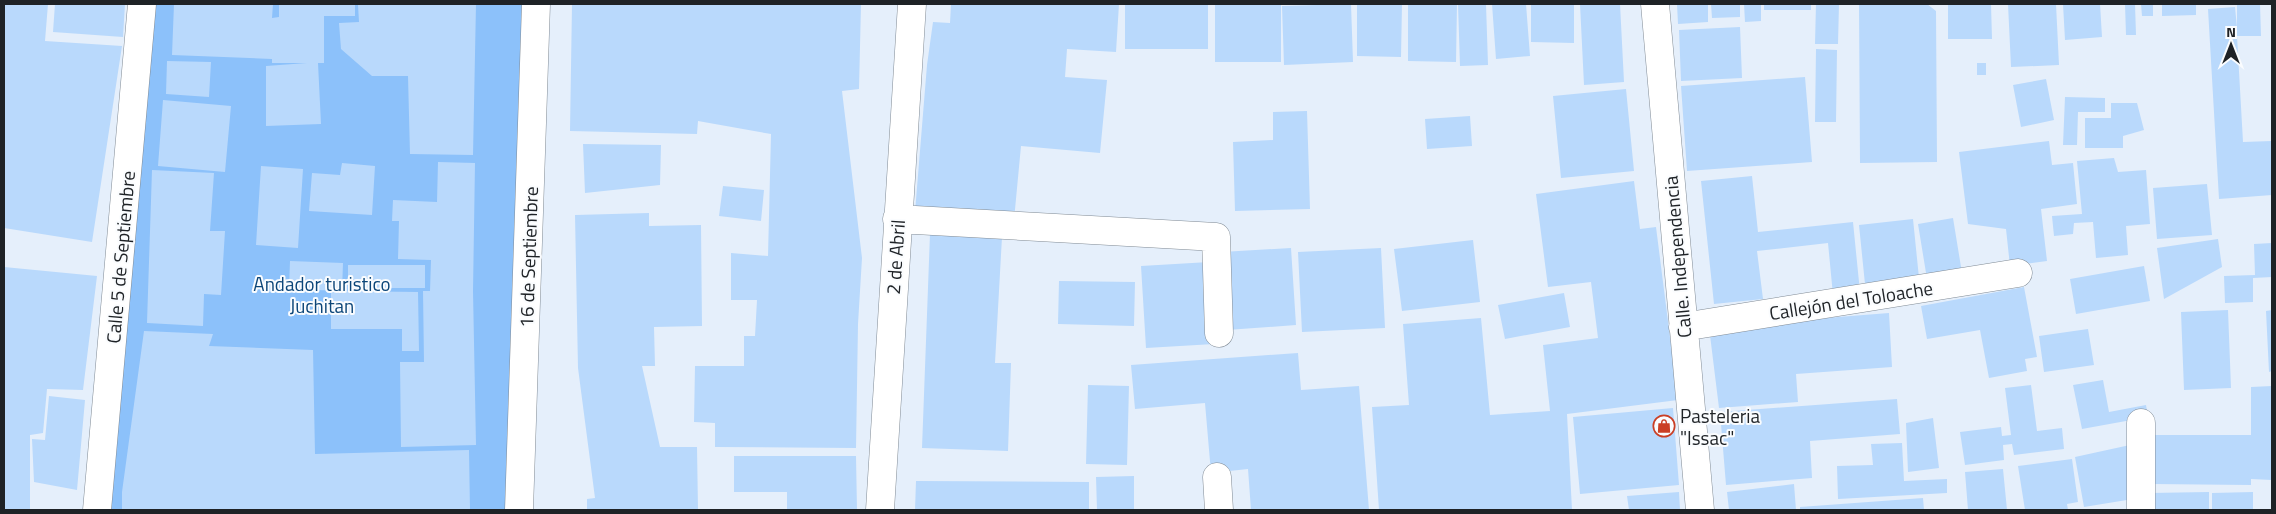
<svg xmlns="http://www.w3.org/2000/svg" width="2276" height="514" font-family="'Titillium Web',sans-serif">
	<style>
		.green { fill: #8cc1fa }
		.building { fill: #b9d9fc }
		.lines { fill: none; stroke-linecap: round; stroke-linejoin: round }
		.street-casing { stroke: #818b95; stroke-width: 29 }
		.secondary-casing { stroke: #818b95; stroke-width: 29 }
		.street { stroke: #fff; stroke-width: 28 }
		.secondary { stroke: #fff; stroke-width: 28 }
		.labels { text-anchor: middle; dominant-baseline: central; stroke-width: 4; stroke-linejoin: round; paint-order: stroke }
		.street-label { font-size: 19px; fill: #1e2226; stroke: #fafcfe }
		.park-label { font-size: 19px; fill: #0b4578; stroke: #fafcfe }
		.poi-label { font-size: 19px; fill: #1e2226; stroke: #fafcfe; text-anchor: start }
	</style>
	<rect width="100%" height="100%" fill="#e5effb"/>
	<path class="green" d="M142,4h394l-17,506h-422z"/>
	<path class="building" d="M4,4h44l-3,37 77,5 -30,196 -88,-14z
		M55,4h70l-2,33 -70,-5z
		M174,4h99l-1,14 7,-1v-13h76v12h-31v47h-6l3,61 -55,2v-60l41,-3h-35v-4l-100,-4z
		M365,4h111l-3,151 -63,-1 -2,-78h-36l-31,-27 -2,-26 20,-1 -1,-17z
		M572,4h289l-2,85 -17,2 20,167 -4,66 -2,124 -141,-1v-24l-21,-1 1,-56h49v-30h11l2,-36h-26v-47l37,3 3,-122 -73,-13 -1,13 -127,-3z
		M951,4h168l-3,48 -49,-3 -2,28 42,3 -7,73 -79,-7 -7,74 -99,-8 12,-147 6,-43 17,1z
		M1125,4h83v45h-83z
		M1215,4h66v58h-66z
		M1351,4l2,58 -69,3 -2,-59z
		M1357,4h45l-1,53 -44,-1z
		M1408,4h49l-1,58 -48,-1z
		M1458,4h28l2,61 -28,1z
		M1492,4h34l4,52 -34,3z
		M1531,4h43v39l-43,-1z
		M1580,4h40l4,78 -40,3z
		M1677,4h31v18l-30,2z
		M1711,4h29v13l-28,1z
		M1744,4h17v17l-16,1z
		M1764,4h47v6h-47z
		M1816,4h23l-1,40h-23z
		M1859,4h68l9,7 1,151 -77,1z
		M1948,4h43l1,35h-44z
		M2008,4h48l3,61 -48,2z
		M2063,4h37l2,33 -37,3z
		M2125,4h10l1,31h-10z
		M2141,4h12v12h-11z
		M2162,4h34v11l-34,1z
		M2237,4h23l1,32h-24l6,106 29,-1v54l-53,4 -11,-190 27,-2 2,21z
		M1740,27l2,51 -61,3 -2,-51z
		M1816,49l21,1 -1,72h-21z
		M167,61l44,1 -2,35 -43,-3z
		M1977,63h9v12h-9z
		M1805,77l7,85 -125,9 -6,-85z
		M2046,79l8,41 -33,7 -8,-42z
		M1626,89l8,82 -73,7 -8,-82z
		M2065,97l40,1v14h-27l-1,33h-14z
		M163,100l68,6 -6,66 -67,-6z
		M2111,103h26l7,27 -21,6v12h-38v-30h26z
		M1307,111l3,98 -75,2 -2,-69 40,-2v-28z
		M1470,116l2,30 -45,3 -2,-30z
		M2049,141l3,24 21,-2 4,41 -36,5 6,52 -37,5 -4,-37 -38,-5 -9,-72z
		M583,144l78,1 -1,40 -75,8z
		M2114,158l4,14 28,-2 4,54 -24,2 2,29 -32,3 -3,-36 -19,1 -1,11 -19,2 -2,-20 30,-2 -5,-53z
		M438,162l37,1 -2,128 3,154 -75,2 -1,-85h24l-1,-71h7l1,-31 -33,-1 1,-38h-7l1,-21 44,2z
		M342,163l33,3 -3,49 -63,-4 3,-38 28,2z
		M261,166l42,3 -5,79 -42,-3z
		M152,170l62,3 -4,58h15l-4,64 -17,-1 -1,32 -56,-3z
		M1752,176l6,56 95,-10 7,70 -27,3 -5,-52 -71,8 6,48 -49,5 -13,-123z
		M1634,181l6,48 16,-2 22,173 -111,14 5,96h-193l-7,-103 37,-2 -6,-81 78,-6 9,97 60,-4 -7,-66 55,-7 -7,-56 -43,5 -12,-93z
		M2207,184l5,51 -55,4 -4,-51z
		M723,186l41,4 -3,31 -42,-5z
		M649,213v13l52,-1 1,101 -48,1 1,39h-13l18,81h37l1,63h-111v-11l8,-1 -17,-130 -3,-153z
		M1953,218l9,55 -35,6 -9,-55z
		M1913,219l6,59 -54,6 -6,-59z
		M930,234l72,3 -7,126h16l-3,88 -86,-3z
		M2218,239l4,28 -58,32 -7,-51z
		M1473,240l7,62 -78,9 -8,-62z
		M2272,243v34l-19,1v24l-28,1 -1,-27 31,-1 -1,-31z
		M1291,248l5,77 -69,5 -5,-78z
		M1381,248l4,80 -83,4 -4,-80z
		M290,261l53,2 -1,28 -53,-2z
		M1209,262l5,82 -68,4 -5,-82z
		M348,265h77v23h-77z
		M2144,266l6,35 -74,13 -6,-35z
		M4,267l93,9 -14,114 -36,-1 -4,44 -13,2v75h-26z
		M1059,281l76,1 -1,44 -76,-2z
		M2024,287l13,70 -12,2 2,12 -38,7 -9,-48 -53,9 -6,-33z
		M342,291l76,1 1,59h-17v-22h-71v-36z
		M1564,293l6,34 -65,12 -7,-34z
		M2228,310l3,78 -47,2 -3,-78z
		M2272,310v61l-3,1 -3,-61z
		M1889,313l3,54 -96,7 2,28 -79,6 -10,-81z
		M2088,329l6,36 -50,7 -5,-36z
		M144,331l69,3 -4,12 104,4 2,104 154,-4 1,60h-348v-18z
		M1298,353l3,37 58,-4 10,124h-118l-3,-41 -37,4 -6,-70 -70,6 -4,-44z
		M2103,380l6,32 37,-7 2,12 -66,12 -9,-44z
		M1088,385l41,1 -2,79 -41,-1z
		M2031,385l6,46 25,-3 2,21 -50,6 -2,-11 -9,1 1,15 -39,5 -5,-33 41,-5 1,9 9,-1 -6,-47z
		M2272,386v94l-21,-1v6l-100,-1 1,-49h99v-48z
		M49,396l36,4 -8,90 -43,-8 -2,-43 13,1z
		M1897,399l3,35 -90,7 2,37 -86,7 -6,-73z
		M1673,408l6,77 -99,9 -7,-77z
		M1933,418l6,50 -31,4 -2,-49z
		M1902,443l2,38 43,-2v14l-109,6 -1,-33 36,-1 -2,-21z
		M2130,445l9,53 -55,9 -9,-50z
		M734,456h122l1,54h-70v-18h-53z
		M2072,459l6,43 -11,2 1,6h-43l-7,-44z
		M2003,469l4,41h-39l-3,-38z
		M1134,476v34h-37l-1,-33z
		M916,481l173,1v28h-174z
		M1794,484l2,26h-67l-2,-18z
		M1679,492l1,18h-51l-2,-14z
		M2209,492v18h-60v-17z
		M2253,492v18h-41v-17z
		M1923,498l1,12h-124v-3z"/>
	<g class="lines">
		<g class="street-casing">
			<path id="street" d="M1655,4l45,506
				M897,219l319,18 3,96
				M1683,327l335,-54
				M2141,423v87
				M1217,477l2,33
				M880,510l32,-506"/>
		</g>
		<g class="secondary-casing">
			<path id="secondary" d="M97,510l45,-506
				M519,510l17,-506"/>
		</g>
		<use href="#street" class="street"/>
		<use href="#secondary" class="secondary"/>
	</g>
	<defs>
		<g id="shop-ring" transform="scale(1.125)"><circle r="9.5" fill="#fafcfe" stroke="#ca3f25" stroke-width="1.5"/><path d="M-5-2.5h2.3a2.7 3.5 0 0 1 5.4 0H5L5.5 6h-11ZM-1.5-2.5h3a1.5 2.3 0 0 0-3 0Z" fill="#ca3f25"/></g>
	</defs>
	<g fill-rule="evenodd">
		<use href="#shop-ring" x="1664" y="426"/>
	</g>
	<g class="labels">
		<g class="street-label">
			<text transform="translate(120 257) rotate(-85)">Calle 5 de Septiembre</text>
			<text transform="translate(528 257) rotate(-88)">16 de Septiembre</text>
			<text transform="translate(895 257) rotate(-86)">2 de Abril</text>
			<text transform="translate(1677 257) rotate(-95)">Calle. Independencia</text>
			<text transform="translate(1851 300) rotate(-9)">Callejón del Toloache</text>
		</g>
		<g class="park-label">
			<text x="322" y="283">Andador turistico<tspan x="322" dy="22">Juchitan</tspan></text>
		</g>
		<g class="poi-label">
			<text x="1680" y="415">Pasteleria<tspan x="1680" dy="22">"Issac"</tspan></text>
		</g>
	</g>
	<rect width="2276" height="514" fill="none" stroke="#1e2226" stroke-width="10"/>
	<g transform="translate(2231 45)" stroke="#fafcfe" stroke-width="4" paint-order="stroke">
	<path d="M0-4L9 19L0 12L-9 19Z" fill="#1e2226"/>
	<text y="-8" font-size="14" font-weight="bold" text-anchor="middle" fill="#1e2226">N</text>
	</g>
</svg>
